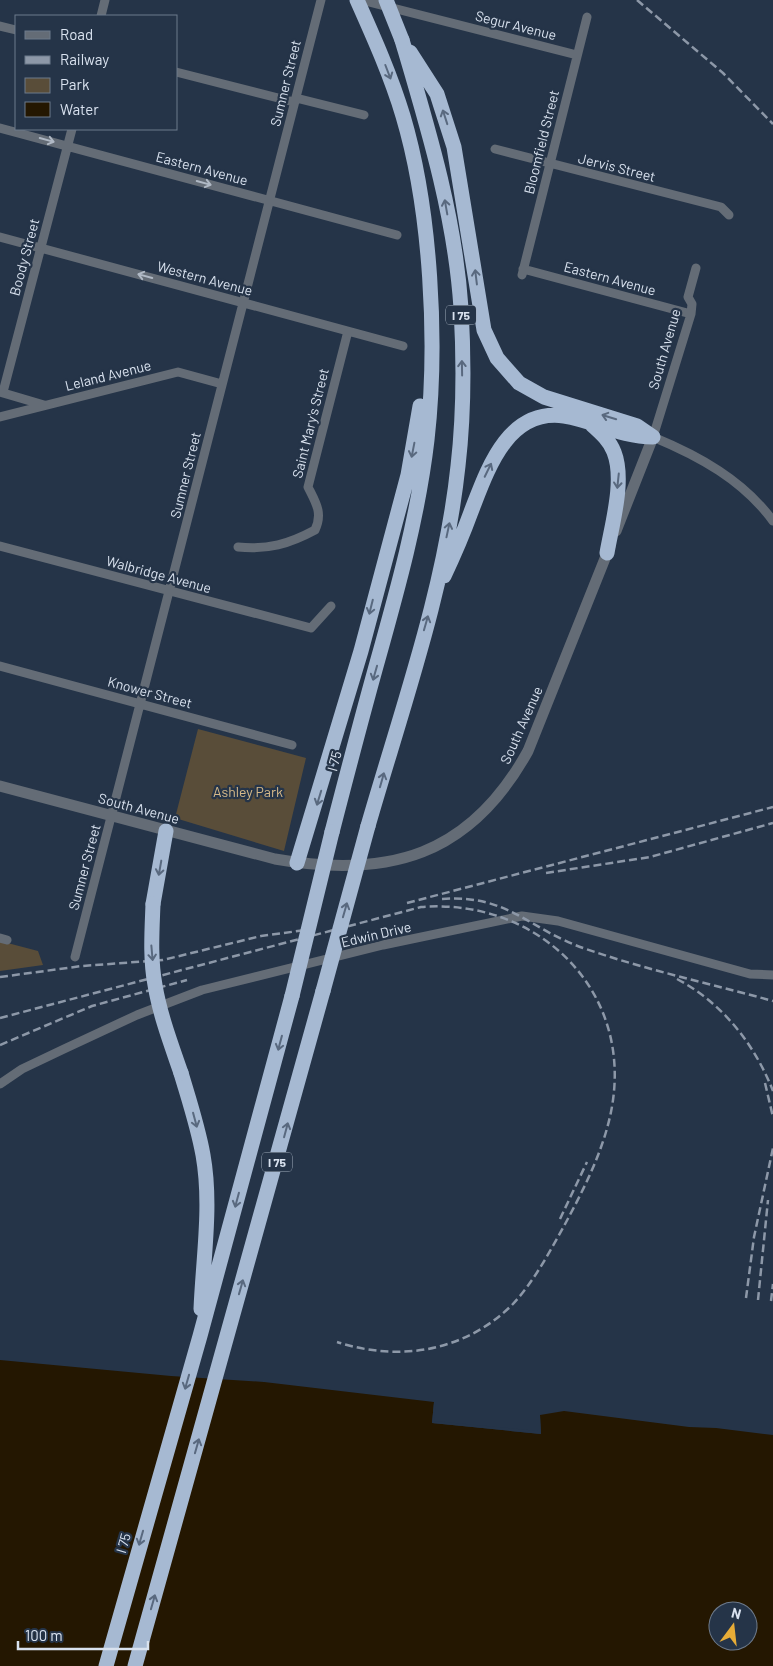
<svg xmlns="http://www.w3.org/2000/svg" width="773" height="1666" font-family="Barlow,sans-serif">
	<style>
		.green { fill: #594d39 }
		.water { fill: #241701; fill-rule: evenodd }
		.pier { fill: #253448 }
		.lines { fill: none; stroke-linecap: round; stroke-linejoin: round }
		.minor { stroke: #646c76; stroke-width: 9 }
		.tertiary { stroke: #646c76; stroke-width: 11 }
		.motorway { stroke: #a6b9d2; stroke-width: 15 }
		.rail { stroke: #8d98a8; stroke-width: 2.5; stroke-dasharray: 8 4; stroke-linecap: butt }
		.motorway-bridge { stroke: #a6b9d2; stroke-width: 15 }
		.oneway { stroke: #59697f }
		.oneway2 { stroke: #b0b9c5 }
		.labels { text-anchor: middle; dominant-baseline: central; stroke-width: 4.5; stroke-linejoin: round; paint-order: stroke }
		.shield { fill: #253448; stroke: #a3aebd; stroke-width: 1 }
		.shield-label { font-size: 12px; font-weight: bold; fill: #d9e2ef }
		.street-label { font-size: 14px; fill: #d9e2ef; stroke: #253448 }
		.park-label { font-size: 14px; fill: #d7ba89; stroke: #253448 }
	</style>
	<rect width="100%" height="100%" fill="#253448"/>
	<path class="green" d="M198,729l108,29 -22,93 -109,-33z
		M0,941l38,10 5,14 -43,6z"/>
	<path class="water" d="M0,1360l171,16 93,6 170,20 -2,21 109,11 -1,-19 24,-4 125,16 27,1 57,7v231h-773zM718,1611h30v30h-30z"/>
	<path class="pier" d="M434,1402l2,1 -2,18 104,10v-16h2l1,19 -109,-11z"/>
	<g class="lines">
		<path class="minor" d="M361,0l216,55
			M101,16l4,-16
			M0,26l16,4
			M176,72l118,30
			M296,98l68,17
			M0,128l397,107
			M495,149l226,58 8,8
			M0,237l403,109
			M696,268l-8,29 4,7 -1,10 -38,123c46,19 90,43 120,84
			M523,269l168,45
			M522,275l65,-258
			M0,392l44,13
			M3,392l69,-263
			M0,417l178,-45 44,12
			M0,546l311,82 20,-22
			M238,547c30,3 51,-3 77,-17 8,-17 1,-27 -7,-43l40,-156
			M0,666l292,79
			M0,938l7,2
			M75,957l246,-957
			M0,1084l22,-15 42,-20 73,-34 65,-25 181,-45 139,-29 36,5 192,53 23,1"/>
		<path class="tertiary" d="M616,531l37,-94
			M0,786l275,73c114,20 195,-3 253,-108l82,-205"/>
		<path class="motorway" d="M410,52l27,42 17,53 30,183 13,28 22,25 25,14 93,29 16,11
			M592,425c9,8 18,16 22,27 11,28 -2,72 -7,101
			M444,576c10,-21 19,-42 27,-64 16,-41 36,-104 93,-96 32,5 55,21 89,21
			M368,826c34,-118 77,-237 90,-360 6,-52 6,-106 3,-158 -6,-92 -33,-180 -59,-268
			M332,832c14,-54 28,-108 43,-162 21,-75 43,-152 52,-230 11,-97 4,-230 -24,-324 -12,-40 -29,-78 -46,-116
			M297,863l64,-212 47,-176 12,-69
			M153,904l13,-73
			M181,1073c8,27 17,54 22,82 9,50 0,104 -2,154
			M106,1666l94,-330 92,-340
			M135,1666l188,-675"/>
		<path class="rail" d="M637,0l86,73 50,51
			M546,873l104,-16 123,-34
			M442,899c67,-5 87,31 144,50 61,21 125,35 187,52
			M407,903l366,-96
			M0,977l82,-11 81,-6 98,-24 45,-6
			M677,979c45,24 77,64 96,112
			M0,1018l421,-111c112,-9 208,77 192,193 -6,44 -28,87 -49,126 -15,27 -31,57 -52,79 -48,47 -113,57 -175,37
			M0,1045l92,-39 95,-26
			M765,1083l8,34
			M560,1219l27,-57
			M746,1298l8,-61 19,-89
			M758,1300l10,-100
			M771,1301l2,-17"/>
		<path class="motorway-bridge" d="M386,0l16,40
			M153,904c-1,27 -3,54 2,81 5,30 16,59 26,88
			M323,991l45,-165
			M292,996l40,-164"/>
	</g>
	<defs><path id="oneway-shaft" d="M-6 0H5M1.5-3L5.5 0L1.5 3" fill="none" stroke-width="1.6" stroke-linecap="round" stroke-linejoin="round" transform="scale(1.25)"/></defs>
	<g class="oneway">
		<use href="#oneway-shaft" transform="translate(388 72) rotate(69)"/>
		<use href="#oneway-shaft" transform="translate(445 117) rotate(-108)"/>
		<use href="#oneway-shaft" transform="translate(446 207) rotate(-100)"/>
		<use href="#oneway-shaft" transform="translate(476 277) rotate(-97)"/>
		<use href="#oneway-shaft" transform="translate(462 368) rotate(-91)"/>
		<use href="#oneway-shaft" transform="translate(609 417) rotate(-163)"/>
		<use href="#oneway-shaft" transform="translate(413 450) rotate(101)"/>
		<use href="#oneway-shaft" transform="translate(488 470) rotate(-64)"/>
		<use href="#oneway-shaft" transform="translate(618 481) rotate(96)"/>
		<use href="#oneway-shaft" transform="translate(448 530) rotate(-78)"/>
		<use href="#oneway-shaft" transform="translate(371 607) rotate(104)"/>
		<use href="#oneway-shaft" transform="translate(426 623) rotate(-74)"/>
		<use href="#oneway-shaft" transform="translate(375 673) rotate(106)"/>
		<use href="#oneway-shaft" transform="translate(382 780) rotate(-74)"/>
		<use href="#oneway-shaft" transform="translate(319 798) rotate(107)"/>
		<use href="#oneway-shaft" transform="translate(160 868) rotate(100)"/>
		<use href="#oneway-shaft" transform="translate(345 910) rotate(-74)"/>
		<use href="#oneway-shaft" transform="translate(152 953) rotate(85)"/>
		<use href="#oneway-shaft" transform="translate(280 1043) rotate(105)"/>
		<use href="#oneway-shaft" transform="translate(195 1120) rotate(75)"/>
		<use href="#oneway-shaft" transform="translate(286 1130) rotate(-75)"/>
		<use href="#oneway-shaft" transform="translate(237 1200) rotate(105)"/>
		<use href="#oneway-shaft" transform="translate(241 1287) rotate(-74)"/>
		<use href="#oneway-shaft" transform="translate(187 1382) rotate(106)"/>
		<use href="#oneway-shaft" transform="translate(197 1446) rotate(-74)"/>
		<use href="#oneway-shaft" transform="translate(141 1538) rotate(106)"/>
		<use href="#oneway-shaft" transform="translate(153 1602) rotate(-74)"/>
	</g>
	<g class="oneway2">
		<use href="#oneway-shaft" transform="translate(47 140) rotate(15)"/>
		<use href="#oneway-shaft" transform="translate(204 183) rotate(15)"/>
		<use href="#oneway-shaft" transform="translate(145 276) rotate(-165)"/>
	</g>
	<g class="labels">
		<g class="shield">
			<rect x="446" y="305.5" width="30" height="19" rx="4"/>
			<rect x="262" y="1152.5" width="30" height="19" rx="4"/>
		</g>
		<g class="shield-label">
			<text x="461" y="315">I 75</text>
			<text x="277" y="1162">I 75</text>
		</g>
		<g class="street-label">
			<text transform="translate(516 25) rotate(14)">Segur Avenue</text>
			<text transform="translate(285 83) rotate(-76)">Sumner Street</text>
			<text transform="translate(541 142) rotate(-76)">Bloomfield Street</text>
			<text transform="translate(617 167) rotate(14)">Jervis Street</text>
			<text transform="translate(202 168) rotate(15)">Eastern Avenue</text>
			<text transform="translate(24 257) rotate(-75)">Boody Street</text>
			<text transform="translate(205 278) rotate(15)">Western Avenue</text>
			<text transform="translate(610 278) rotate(15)">Eastern Avenue</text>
			<text transform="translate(664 349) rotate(-74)">South Avenue</text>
			<text transform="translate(108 375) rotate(-14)">Leland Avenue</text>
			<text transform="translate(310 423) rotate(-76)">Saint Mary's Street</text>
			<text transform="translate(185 475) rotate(-76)">Sumner Street</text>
			<text transform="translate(159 574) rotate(15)">Walbridge Avenue</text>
			<text transform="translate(150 692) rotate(15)">Knower Street</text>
			<text transform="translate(521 725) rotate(-66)">South Avenue</text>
			<text transform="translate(334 761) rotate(-75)">I 75</text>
			<text transform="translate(139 808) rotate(15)">South Avenue</text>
			<text transform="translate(84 867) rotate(-75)">Sumner Street</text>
			<text transform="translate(376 934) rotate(-13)">Edwin Drive</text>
			<text transform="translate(123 1543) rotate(-74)">I 75</text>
		</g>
		<g class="park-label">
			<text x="248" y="791">Ashley Park</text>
		</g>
	</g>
	<rect x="15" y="15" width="162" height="115" fill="#253448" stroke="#6d7a8b"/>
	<rect x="25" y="31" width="25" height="8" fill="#646c76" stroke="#6d7a8b"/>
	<text x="60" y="40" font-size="15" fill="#d9e2ef">Road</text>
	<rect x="25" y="56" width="25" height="8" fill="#8d98a8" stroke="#6d7a8b"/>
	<text x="60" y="65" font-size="15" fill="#d9e2ef">Railway</text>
	<rect x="25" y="78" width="25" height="15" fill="#594d39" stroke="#6d7a8b"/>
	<text x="60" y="90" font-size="15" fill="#d9e2ef">Park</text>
	<rect x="25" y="102" width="25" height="15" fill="#241701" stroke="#6d7a8b"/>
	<text x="60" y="115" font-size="15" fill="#d9e2ef">Water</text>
	<g transform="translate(733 1626) rotate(15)"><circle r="24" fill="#253448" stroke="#6d7a8b"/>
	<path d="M0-4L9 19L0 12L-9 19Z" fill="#e7ac37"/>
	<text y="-8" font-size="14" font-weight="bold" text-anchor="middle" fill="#d9e2ef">N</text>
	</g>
	<path d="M18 1641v8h130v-8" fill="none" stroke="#d9e2ef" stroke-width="2.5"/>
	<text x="25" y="1641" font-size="15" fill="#d9e2ef" stroke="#253448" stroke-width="4" paint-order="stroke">100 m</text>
</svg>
